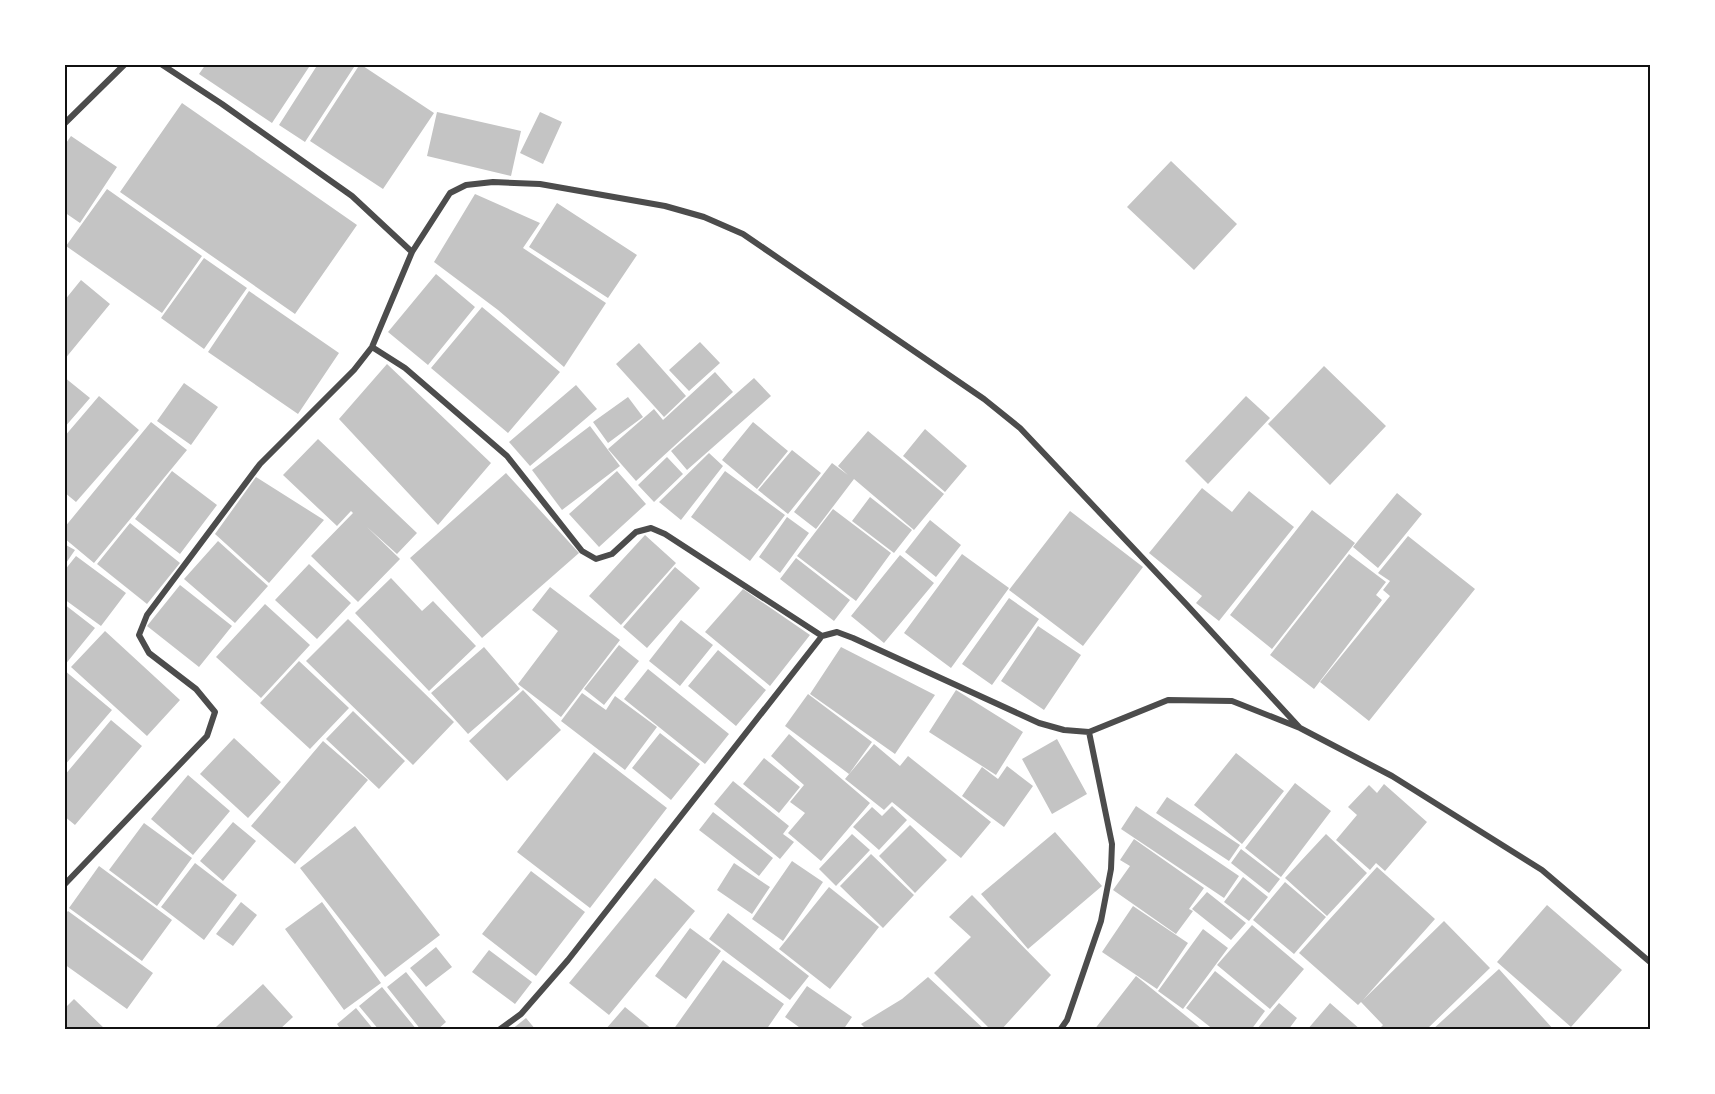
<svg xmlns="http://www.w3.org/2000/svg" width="1715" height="1094" font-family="'PT Sans Narrow',sans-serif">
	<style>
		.building { fill: #c4c4c4 }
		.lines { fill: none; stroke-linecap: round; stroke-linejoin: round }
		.minor { stroke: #4c4c4c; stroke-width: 6 }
		.neatline { fill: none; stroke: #111; stroke-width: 2 }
	</style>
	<rect width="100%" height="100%" fill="#fff"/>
	<path class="building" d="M206,64h105l-39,59 -73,-49z
		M318,64h38l-51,78 -26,-17z
		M360,64l74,49 -51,76 -73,-48z
		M182,103l175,122 -62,89 -175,-122z
		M437,112l84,19 -10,45 -84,-20z
		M540,112l22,10 -19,42 -23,-11z
		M71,136l46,31 -37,56 -16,-11v-66z
		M1171,161l66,63 -43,46 -67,-63z
		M107,189l95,67 -40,57 -96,-67z
		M475,194l65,29 -17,25 83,55 -42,64 -66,-57 -64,-48z
		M557,203l80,52 -29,43 -79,-51z
		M204,258l43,30 -43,61 -43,-31z
		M436,274l39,33 -47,58 -40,-33z
		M81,280l29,24 -46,56v-59z
		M249,291l90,62 -41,61 -90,-62z
		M482,307l78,65 -52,61 -77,-65z
		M700,342l20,21 -31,28 -20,-21z
		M639,343l47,53 -22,21 -48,-53z
		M387,364l104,99 -53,62 -99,-106z
		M1324,366l62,60 -56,59 -62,-61z
		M715,372l18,20 -97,89 -28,-32 46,-40 9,11z
		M64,377l26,21 -26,30z
		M754,378l17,18 -84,74 -16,-19z
		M184,383l34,24 -27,38 -34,-24z
		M576,385l21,24 -67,57 -21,-24z
		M99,396l40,34 -63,72 -12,-10v-55z
		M1246,396l24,22 -62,66 -23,-23z
		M628,397l15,20 -35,26 -15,-21z
		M151,422l36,28 -93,113 -30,-25v-10z
		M753,422l35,29 -31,38 -35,-29z
		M590,426l30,40 -58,44 -30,-40z
		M925,429l42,37 -22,26 -42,-36z
		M868,431l76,63 -30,36 -60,-51 -38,50 -22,-17 38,-49 16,12 -10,-9z
		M318,439l99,94 -20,21 -30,-27 33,32 -42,43 -47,-46 42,-43 -2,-2 -14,15 -54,-51z
		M792,450l29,23 -33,41 -30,-24z
		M709,453l14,13 -42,54 -22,-18z
		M667,457l16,17 -29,28 -16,-17z
		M172,471l45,34 -37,49 -45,-35z
		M617,471l29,33 -47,43 -30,-33z
		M725,471l60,44 -35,46 -59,-44z
		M506,473l73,80 -97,85 -72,-80z
		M256,477l68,43 -55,63 -54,-49z
		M1202,488l30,24 17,-21 45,36 -75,94 -23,-18 6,-7 -53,-43z
		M1397,493l25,21 -44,54 -25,-21z
		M870,497l42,33 -18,23 -42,-32z
		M833,509l58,44 -35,48 -59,-45z
		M1312,510l43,33 -83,106 -42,-34z
		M1070,511l73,56 -60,79 -74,-56z
		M787,517l22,16 -29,40 -21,-16z
		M930,520l31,25 -25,32 -31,-25z
		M130,523l50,40 -33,41 -50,-40z
		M645,535l31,28 -55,62 -32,-29z
		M1408,536l67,53 -106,132 -49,-39 70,-86 -7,-6 7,-9 -12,-8z
		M218,541l50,45 -33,37 -51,-44z
		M64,544l11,6 -11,16z
		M962,554l47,34 -58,80 -47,-35z
		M1349,554l37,28 -10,13 6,5 -68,89 -44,-34z
		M900,555l34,28 -50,60 -33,-27z
		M76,556l50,37 -25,33 -37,-27v-28z
		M796,558l54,42 -16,21 -54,-42z
		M309,564l42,39 -34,36 -42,-39z
		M675,567l25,21 -53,60 -24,-21z
		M391,578l31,33 11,-10 43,45 -47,45 -74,-78z
		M180,585l52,41 -33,41 -52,-41z
		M550,587l70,53 -59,77 -43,-33 40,-53 -26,-21z
		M743,589l67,46 -40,51 -65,-54z
		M1009,598l30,21 -47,66 -30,-21z
		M64,604l31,24 -31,38z
		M265,604l45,41 -49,53 -45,-41z
		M348,619l106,103 -41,43 -107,-104z
		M681,620l32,25 -33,41 -31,-25z
		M1038,626l43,29 -37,55 -43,-29z
		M105,631l75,69 -33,36 -76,-69z
		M619,645l20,16 -35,44 -20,-16z
		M484,647l36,42 -52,45 -37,-41z
		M841,647l94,48 -40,59 -85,-60z
		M718,650l48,40 -30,36 -48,-40z
		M299,661l50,47 -39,41 -50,-46z
		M648,669l81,65 -24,30 -81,-65z
		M64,670l48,40 -48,56z
		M523,690l38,40 -54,51 -38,-40z
		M956,690l67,42 -27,43 -67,-43z
		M582,693l24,17 9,-14 42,31 -32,43 -64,-49z
		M808,694l64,48 -23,32 -64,-48z
		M353,711l52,50 -26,28 -53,-50z
		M111,720l31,26 -67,79 -11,-9v-40z
		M660,733l40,31 -29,36 -39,-32z
		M789,734l81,69 -49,58 -33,-28 17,-20 -15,-11 14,-17 -33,-29z
		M234,738l47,44 -33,36 -48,-44z
		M1057,739l30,55 -35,20 -30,-55z
		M323,741l45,39 -73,84 -44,-38z
		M874,744l26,22 8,-10 83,66 -30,36 -69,-56 -8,8 -39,-31z
		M594,752l73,56 -77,100 -73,-56z
		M1236,753l48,38 -42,53 -48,-39z
		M764,758l36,29 -21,26 -36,-29z
		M1007,766l26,20 -29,41 -42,-31 20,-29 16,12z
		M188,775l42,36 -37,44 -42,-36z
		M733,781l56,45 -6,8 11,8 -14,17 -66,-55z
		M1295,783l36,28 -50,66 -36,-29z
		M1384,784l43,38 -42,49 -9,-8 -6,7 -34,-30 21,-25 -9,-8 21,-22 8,8z
		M1167,797l73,48 -11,16 -73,-48z
		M892,806l15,14 -28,30 -26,-23 19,-20 10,9z
		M1136,806l103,70 -15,22 -103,-69z
		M713,812l60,46 -14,18 -60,-46z
		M233,822l23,19 -33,40 -23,-20z
		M144,823l48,35 -35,48 -48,-36z
		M910,825l37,35 -32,33 -36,-37z
		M355,826l85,109 -55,42 -85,-109z
		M1055,832l47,54 -74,63 -47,-55z
		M852,834l18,16 -34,36 -17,-17z
		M1326,834l41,39 -40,43 -42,-38z
		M1134,839l70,49 -15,21 4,2 -17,23 -63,-44 17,-24 -10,-6z
		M1241,849l39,30 -11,14 -38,-30z
		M871,854l43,41 -31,33 -43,-42z
		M792,861l31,21 -40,59 -31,-22z
		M195,863l42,32 -33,45 -43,-33z
		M734,863l36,24 -18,27 -35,-24z
		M99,866l73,54 -30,41 -73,-53z
		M1377,867l58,52 -72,81 81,-79 46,47 -64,62h-48l5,-5 -22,-23 -3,3 -59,-52z
		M531,871l54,41 -49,64 -54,-42z
		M1243,877l25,20 -19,24 -25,-19z
		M655,878l40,33 -86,104 -40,-32z
		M1285,882l41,35 -32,37 -41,-34z
		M829,887l50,40 -49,62 -51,-40z
		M1207,892l39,31 -15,17 -39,-31z
		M972,895l79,80 -50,55h-10l-57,-57 37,-36 -22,-20z
		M241,902l16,13 -24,31 -17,-12z
		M322,902l59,81 -37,27 -59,-81z
		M1547,905l75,65 -51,57 -74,-65z
		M1133,906l55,37 -31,46 -55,-37z
		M68,911l85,62 -26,36 -63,-45v-49z
		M728,913l81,63 -19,24 -81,-61z
		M1252,925l52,44 -34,40 -53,-44z
		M690,928l31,23 -35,48 -31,-23z
		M1203,929l25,19 -45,61 -25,-18z
		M436,947l16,20 -26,20 -16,-19z
		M489,950l43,32 -17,22 -43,-32z
		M723,960l61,44 -18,26h-93z
		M1499,969l55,61h-122z
		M1215,971l50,40 -14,19h-37l-28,-22z
		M406,972l40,50 -9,8h-16l-34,-43z
		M1136,976l65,52 -1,2h-106z
		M928,977l57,53h-118l-6,-6 41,-25z
		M263,984l30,33 -14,13h-61l-2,-3z
		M807,986l45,31 -9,13h-40l-18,-13z
		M382,987l35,43h-38l-20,-24z
		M74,999l32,31h-42v-21z
		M1279,1003l18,15 -9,12h-32z
		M1330,1003l31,27h-54z
		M625,1007l28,23h-48z
		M356,1008l18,22h-33l-4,-6z
		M526,1018l10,12h-25z"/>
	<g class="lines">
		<path class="minor" d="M161,64l61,40 130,92 60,56
			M64,124l61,-60
			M372,347l33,21 102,88 75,95 14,8 16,-5 24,-22 15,-4 14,6 157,102
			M64,885l143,-149 8,-24 -19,-23 -47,-36 -10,-18 8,-20 113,-151 94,-94 18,-23 40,-95 38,-59 16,-8 27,-3 47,2 125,22 39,11 39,17 241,165 36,29 166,176 114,124
			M499,1030l22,-16 47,-54 254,-324 15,-4 16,6 186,85 25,7 25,2 79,-32 64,1 68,27 92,48 150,94 108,92
			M1060,1030l7,-10 34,-99 10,-52 1,-25 -23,-112"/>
	</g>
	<rect width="1715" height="1094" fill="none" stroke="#ffffff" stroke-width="132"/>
	<rect x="66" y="66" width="1583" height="962" class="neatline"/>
</svg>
